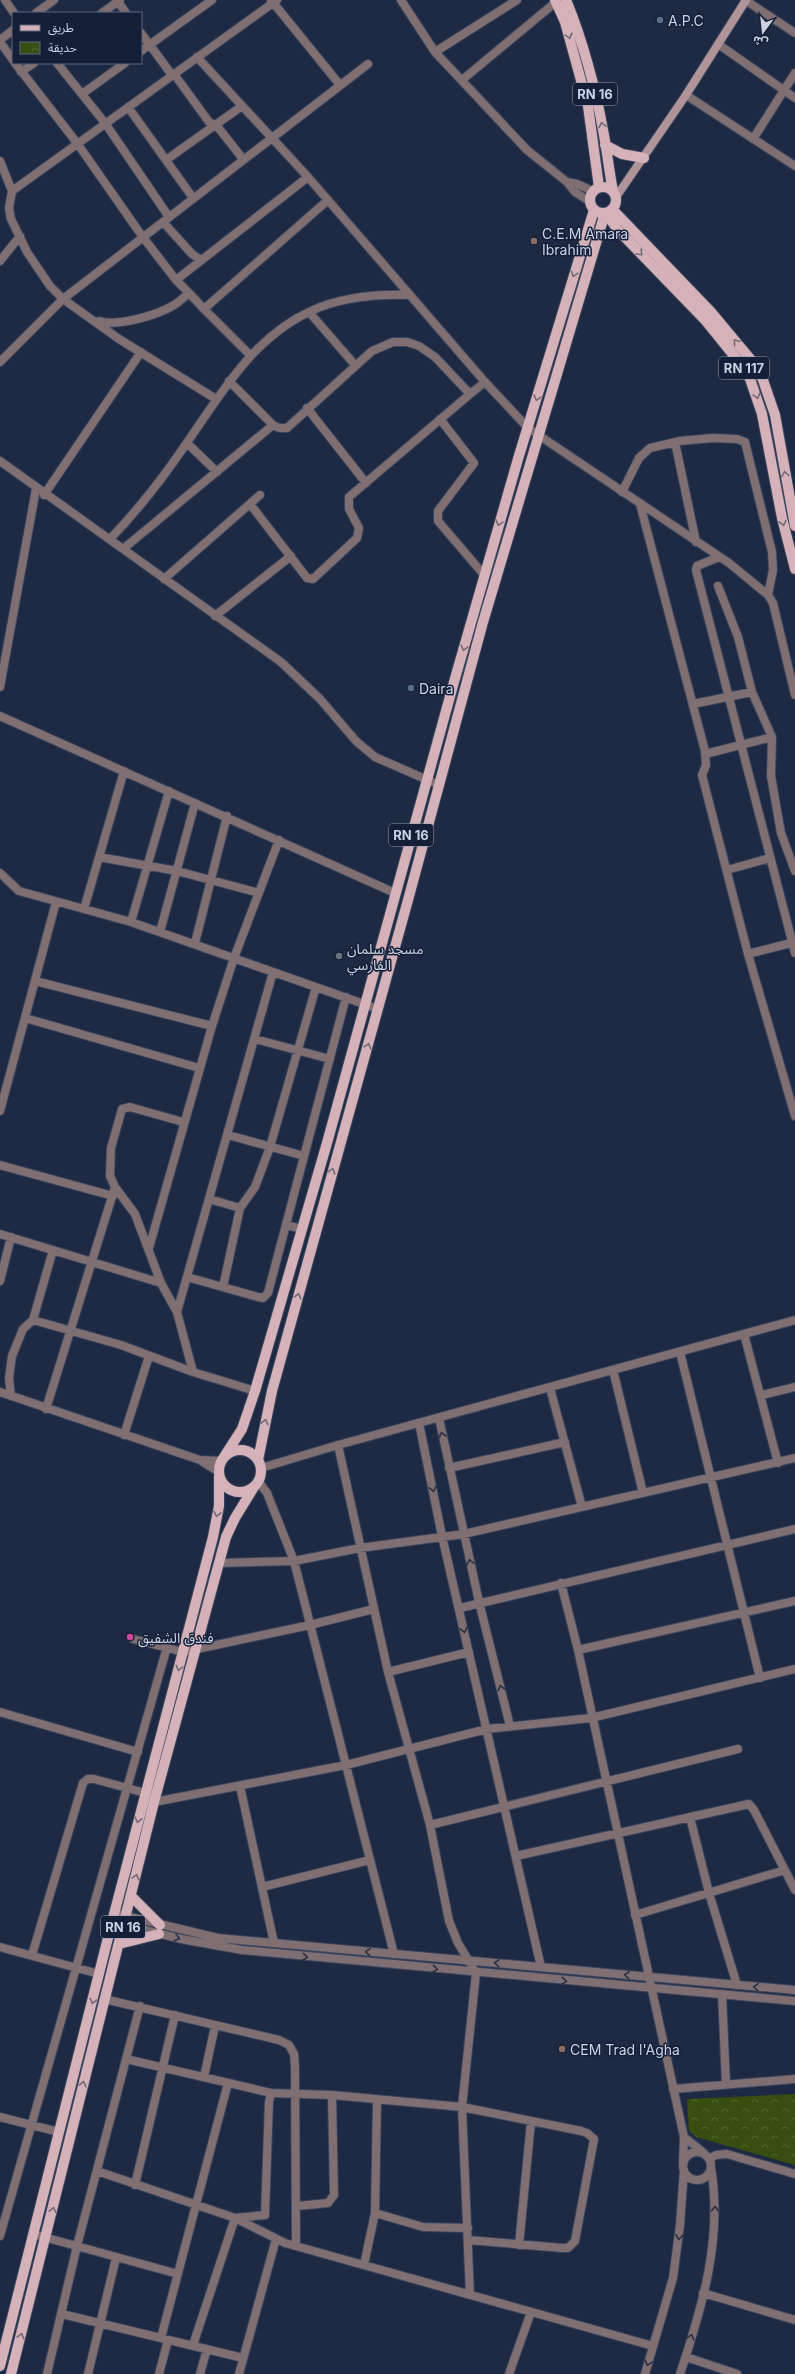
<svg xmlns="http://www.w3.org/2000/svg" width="795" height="2374" font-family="Inter,'Noto Sans Arabic',sans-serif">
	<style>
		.park { fill: url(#park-crowns) }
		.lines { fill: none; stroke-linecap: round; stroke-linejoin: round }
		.minor-casing { stroke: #39445c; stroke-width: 10 }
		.tertiary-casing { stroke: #39445c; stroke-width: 10 }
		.secondary-casing { stroke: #39445c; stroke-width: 10 }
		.primary-casing { stroke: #39445c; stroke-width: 12 }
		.minor { stroke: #7f6e72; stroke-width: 8 }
		.tertiary { stroke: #7f6e72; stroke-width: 8 }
		.secondary { stroke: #b0949a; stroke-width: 8 }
		.primary { stroke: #d5b2b9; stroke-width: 10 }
		.oneway { stroke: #756978 }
		.oneway2 { stroke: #2a3044 }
		.service-dot { fill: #5c6f8a; stroke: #152038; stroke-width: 1.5 }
		.education-dot { fill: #8d6e63; stroke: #152038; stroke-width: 1.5 }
		.worship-dot { fill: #6b7280; stroke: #152038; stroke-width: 1.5 }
		.hotel-dot { fill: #d1479c; stroke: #152038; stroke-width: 1.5 }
		.labels { text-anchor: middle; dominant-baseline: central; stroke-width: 3; stroke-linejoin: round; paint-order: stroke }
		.shield { fill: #152038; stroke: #939caf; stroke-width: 1 }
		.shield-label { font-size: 13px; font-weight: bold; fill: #c9d1e2 }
		.poi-label { font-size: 14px; fill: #c9d1e2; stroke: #152038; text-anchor: start }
	</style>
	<defs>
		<pattern id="park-crowns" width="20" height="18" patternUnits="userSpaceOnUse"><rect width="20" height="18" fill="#384d10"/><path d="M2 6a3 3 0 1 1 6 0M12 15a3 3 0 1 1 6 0" fill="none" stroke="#536632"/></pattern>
	</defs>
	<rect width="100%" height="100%" fill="#1e2943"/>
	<path class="park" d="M795,2094v71l-99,-28 -7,-6 -2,-32z"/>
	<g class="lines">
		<g class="minor-casing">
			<path id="minor" d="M5,0l9,13
				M117,0l9,13
				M271,0l69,85
				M401,0l34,52 92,98 40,32
				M745,0l50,33
				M36,13l18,-13
				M102,13l18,-13
				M141,33l31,42
				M0,40l13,-10
				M0,42l13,18
				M718,44l77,54
				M141,51l71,-51
				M435,52l82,-52
				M197,57l111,120 177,205 43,46 201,135 39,32 5,8 22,92
				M15,63l62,80 65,93 34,44
				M57,63l48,60 64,94 -6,5 29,32 9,6
				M21,72l13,-9
				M174,74l35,48 8,4 26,33
				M462,80l94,-78
				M82,94l43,-31
				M686,95l109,71
				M128,107l65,91
				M753,139l42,-66
				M166,160l76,-54
				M0,161l12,30 -3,17 2,11 16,33 23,34 13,13 56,40 97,60
				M12,191l265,-191
				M589,201l-14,-9 -8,-10 10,2 16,7
				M0,261l20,-25
				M189,293l15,16 124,-109
				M204,309l47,47
				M309,312l46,53
				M99,321c18,6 59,-6 75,-16 5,-3 10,-8 15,-12l-13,-13 132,-103
				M0,362l63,-63 305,-235
				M307,408l59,75
				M440,419l34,44 -36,48v10l47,55
				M273,425l6,3h8l85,-77 21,-9h14l12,4 16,11 35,37 15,-12
				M675,442l21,100
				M187,443l30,29
				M0,461l281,201 39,37 36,42 19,16 64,28
				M622,492l17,-34 11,-10 30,-7 33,-3 24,1 8,3 27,110 1,18 -5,25
				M44,495l97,-143
				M250,504l57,74 6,1 44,-41 2,-10 -10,-19v-12l121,-103
				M640,504l65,247 1,14 -4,10 46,179 47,162
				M110,539c28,-29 53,-61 76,-95 35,-50 66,-106 125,-133 30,-14 67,-17 99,-16
				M123,549l150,-124 -44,-44
				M719,557l-22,9 -1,4 99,383
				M164,579l96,-84
				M718,586l20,51 14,55 20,45 -1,39 10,57 14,38
				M215,616l76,-60
				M0,687l36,-198
				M693,704l59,-12
				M0,716l395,177
				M705,754l67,-17
				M99,857l78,14 82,22
				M727,870l43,-12
				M0,873l19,18 112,31 247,87
				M84,909l40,-138
				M131,922l38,-131
				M160,932l35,-129
				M195,943l32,-127
				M748,954l47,-12
				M35,981l177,45
				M25,1018l174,50
				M255,1039l75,20
				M0,1111l56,-209
				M183,1122l-53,-15 -8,2 -11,39 -1,28 5,11 20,27 26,69 16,29 16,60 62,19
				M228,1135l76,21
				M0,1165l113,31
				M209,1199l31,9
				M286,1225l16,4
				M0,1234l161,49
				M149,1248l63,-222 22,-68 45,-118
				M187,1277l71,20 5,1 5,-5 78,-296
				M0,1281l11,-44
				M223,1287l17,-79 15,-21 15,-40 46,-160
				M177,1312l96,-340
				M33,1320l88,25 72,27
				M744,1334l34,129
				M680,1352l80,326
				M613,1370l30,123
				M550,1388l32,119
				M0,1392l200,68
				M762,1395l33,-8
				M11,1396l-2,-18 3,-22 11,-27 10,-9 20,-70
				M46,1409l69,-222
				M439,1418l40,184 31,124
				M419,1423l23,113 99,431
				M124,1435l25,-79
				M338,1445l50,227 42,153 19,96 9,22 18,30 -14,134 8,188
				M449,1468l116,-26
				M219,1472l-19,-12 21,1
				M258,1481l9,12 27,68 100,393
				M220,1563l74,-2 66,-13 104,-14 331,-76
				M561,1583l17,67 106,487 -1,26
				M460,1608l335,-79
				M133,1639l50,13 127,-27 64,-16
				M578,1650l217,-49
				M388,1672l81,-20
				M0,1712l138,40
				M240,1786l34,157
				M154,1802l192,-37 141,-36 104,-11 204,-49
				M690,1817l19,76 28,92
				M430,1825l308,-76
				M516,1856l233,-52 5,6 41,80
				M262,1887l108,-27
				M635,1915l150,-45
				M0,1947l99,27
				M32,1955l51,-172 5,-4h6l51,14
				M722,1994l4,90
				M104,1999l175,41 10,5 5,9 1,13 1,179
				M126,2059l145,34 61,2 130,12 119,24 6,2 7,6 -19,102 -7,7h-5l-95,-8
				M204,2077l11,-51
				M673,2089l122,-10
				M0,2117l59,15
				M684,2137l20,16
				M683 2166a14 14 0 1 1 28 0a14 14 0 1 1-28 0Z
				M709,2159l7,-4 11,-1 68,20
				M97,2171l138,47 50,25 368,103
				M135,2185l40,-170
				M297,2206l31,-3 6,-8 -2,-100
				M375,2213l48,14 45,1
				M33,2234l145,40
				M0,2236l167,-589
				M519,2245l12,-123
				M364,2265l11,-52 2,-113
				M703,2293l92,27
				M62,2314l181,44
				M161,2338l67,-255
				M193,2345l42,-127 30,-3 4,-113 2,-9
				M686,2357l51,17
				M47,2374l30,-128 63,-240
				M88,2374l28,-116
				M159,2374l9,-34
				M200,2374l7,-25
				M239,2374l37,-135
				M509,2374l22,-62
				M645,2374l28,-96 7,-53 4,-55
				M680,2374c22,-66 43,-136 31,-206"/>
		</g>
		<g class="tertiary-casing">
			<path id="tertiary" d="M261,1468l77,-23 457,-125
				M114,1913l104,25 577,52
				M112,1922l69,17 61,11 553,51"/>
		</g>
		<g class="secondary-casing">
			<path id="secondary" d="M616,197l70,-102 60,-95"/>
		</g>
		<g class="primary-casing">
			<path id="primary" d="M555,0l10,22 23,84 11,81
				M566,0c16,38 30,90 37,130 4,20 6,41 10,61
				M605,145l17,9 22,4
				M590 200a13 13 0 1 1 26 0a13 13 0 1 1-26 0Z
				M612,209l99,103 45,54 7,14 12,35 20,111
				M606,213l11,16 89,92 42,52 14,41 20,104 13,51
				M219 1471a21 21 0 1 1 42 0a21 21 0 1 1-42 0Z
				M224,1457l18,-28 13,-38 72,-248 127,-461 64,-223 76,-249
				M258,1460l14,-69 136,-491 75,-278 122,-409
				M131,1896l29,29
				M119,1944l40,-10
				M0,2366l112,-444 101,-385 6,-31v-30
				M11,2374l143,-572 72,-265 9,-19 19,-31"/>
		</g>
		<use href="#minor" class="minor"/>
		<use href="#tertiary" class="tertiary"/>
		<use href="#secondary" class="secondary"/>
		<use href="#primary" class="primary"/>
	</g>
	<defs><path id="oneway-chevron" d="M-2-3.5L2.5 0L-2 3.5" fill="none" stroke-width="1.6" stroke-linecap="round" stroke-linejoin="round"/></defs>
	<g class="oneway">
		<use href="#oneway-chevron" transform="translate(569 36) rotate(75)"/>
		<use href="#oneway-chevron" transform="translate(602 125) rotate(-103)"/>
		<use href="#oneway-chevron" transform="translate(640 253) rotate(47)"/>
		<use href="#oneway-chevron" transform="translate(574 274) rotate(107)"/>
		<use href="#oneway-chevron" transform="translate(736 342) rotate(-130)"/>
		<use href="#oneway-chevron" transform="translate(757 396) rotate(75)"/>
		<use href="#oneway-chevron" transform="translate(537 398) rotate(106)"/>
		<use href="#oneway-chevron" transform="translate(785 474) rotate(-100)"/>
		<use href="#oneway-chevron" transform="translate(499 523) rotate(106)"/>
		<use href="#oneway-chevron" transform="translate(783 523) rotate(76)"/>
		<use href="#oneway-chevron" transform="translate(464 648) rotate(106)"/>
		<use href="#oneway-chevron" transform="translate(368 1046) rotate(-74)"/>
		<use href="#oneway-chevron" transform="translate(332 1171) rotate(-74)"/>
		<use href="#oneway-chevron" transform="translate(298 1296) rotate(-75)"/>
		<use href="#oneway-chevron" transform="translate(265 1422) rotate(-78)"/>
		<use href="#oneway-chevron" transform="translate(217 1514) rotate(102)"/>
		<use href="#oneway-chevron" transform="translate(179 1668) rotate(105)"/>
		<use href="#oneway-chevron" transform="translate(138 1820) rotate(104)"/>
		<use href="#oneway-chevron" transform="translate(136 1877) rotate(-75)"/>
		<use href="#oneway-chevron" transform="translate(93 2001) rotate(104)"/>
		<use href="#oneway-chevron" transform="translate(83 2084) rotate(-76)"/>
		<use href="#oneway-chevron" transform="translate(53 2210) rotate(-77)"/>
		<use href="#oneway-chevron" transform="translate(21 2336) rotate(-75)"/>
	</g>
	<g class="oneway2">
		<use href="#oneway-chevron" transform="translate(442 1435) rotate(-102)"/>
		<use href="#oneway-chevron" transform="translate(433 1489) rotate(78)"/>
		<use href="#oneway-chevron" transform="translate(470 1562) rotate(-102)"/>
		<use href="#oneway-chevron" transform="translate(464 1630) rotate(78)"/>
		<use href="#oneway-chevron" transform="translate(501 1688) rotate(-104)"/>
		<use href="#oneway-chevron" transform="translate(177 1938) rotate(14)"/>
		<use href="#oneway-chevron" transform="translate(368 1952) rotate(-175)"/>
		<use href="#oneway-chevron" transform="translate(305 1957) rotate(6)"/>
		<use href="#oneway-chevron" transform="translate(497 1963) rotate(-175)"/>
		<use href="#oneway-chevron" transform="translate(435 1969) rotate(6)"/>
		<use href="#oneway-chevron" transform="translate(627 1975) rotate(-175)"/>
		<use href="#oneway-chevron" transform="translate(564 1981) rotate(5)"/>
		<use href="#oneway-chevron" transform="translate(756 1987) rotate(-175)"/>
		<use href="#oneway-chevron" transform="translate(715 2209) rotate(-90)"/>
		<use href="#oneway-chevron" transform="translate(679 2237) rotate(97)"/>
		<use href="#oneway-chevron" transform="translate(691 2337) rotate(-74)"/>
		<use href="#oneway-chevron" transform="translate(648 2363) rotate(107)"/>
	</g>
	<g class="service-dot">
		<circle cx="660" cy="20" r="4"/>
		<circle cx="411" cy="688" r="4"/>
	</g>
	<g class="education-dot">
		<circle cx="534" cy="241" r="4"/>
		<circle cx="562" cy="2049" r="4"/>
	</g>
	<circle class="worship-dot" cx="339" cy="956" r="4"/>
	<circle class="hotel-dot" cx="130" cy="1637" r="4"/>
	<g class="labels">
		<g class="shield">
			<rect x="573" y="83" width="44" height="22" rx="3"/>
			<rect x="719" y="357" width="50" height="22" rx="3"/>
			<rect x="389" y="824" width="44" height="22" rx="3"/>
			<rect x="101" y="1916" width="44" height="22" rx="3"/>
		</g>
		<g class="shield-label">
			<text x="595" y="94">RN 16</text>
			<text x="744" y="368">RN 117</text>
			<text x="411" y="835">RN 16</text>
			<text x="123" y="1927">RN 16</text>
		</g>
		<g class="poi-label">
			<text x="668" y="20">A.P.C</text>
			<text x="542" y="233">C.E.M Amara<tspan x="542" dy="16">Ibrahim</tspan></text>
			<text x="419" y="688">Daira</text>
			<text x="347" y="948">مسجد سلمان<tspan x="347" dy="16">الفارسي</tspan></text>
			<text x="138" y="1637">فندق الشفيق</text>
			<text x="570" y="2049">CEM Trad l'Agha</text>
		</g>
	</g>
	<rect x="12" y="12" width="130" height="52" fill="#152038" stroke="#5d677c"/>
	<rect x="20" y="25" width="20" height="6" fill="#d5b2b9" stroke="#5d677c"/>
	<text x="48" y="32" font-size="12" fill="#c9d1e2">طريق</text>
	<rect x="20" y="42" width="20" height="12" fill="url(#park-crowns)" stroke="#5d677c"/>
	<text x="48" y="52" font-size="12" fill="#c9d1e2">حديقة</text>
	<g transform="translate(763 32) rotate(195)" stroke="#152038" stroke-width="3" paint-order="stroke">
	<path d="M0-3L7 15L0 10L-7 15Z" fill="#c9d1e2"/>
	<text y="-6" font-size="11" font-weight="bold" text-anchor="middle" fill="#c9d1e2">ش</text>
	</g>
</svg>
